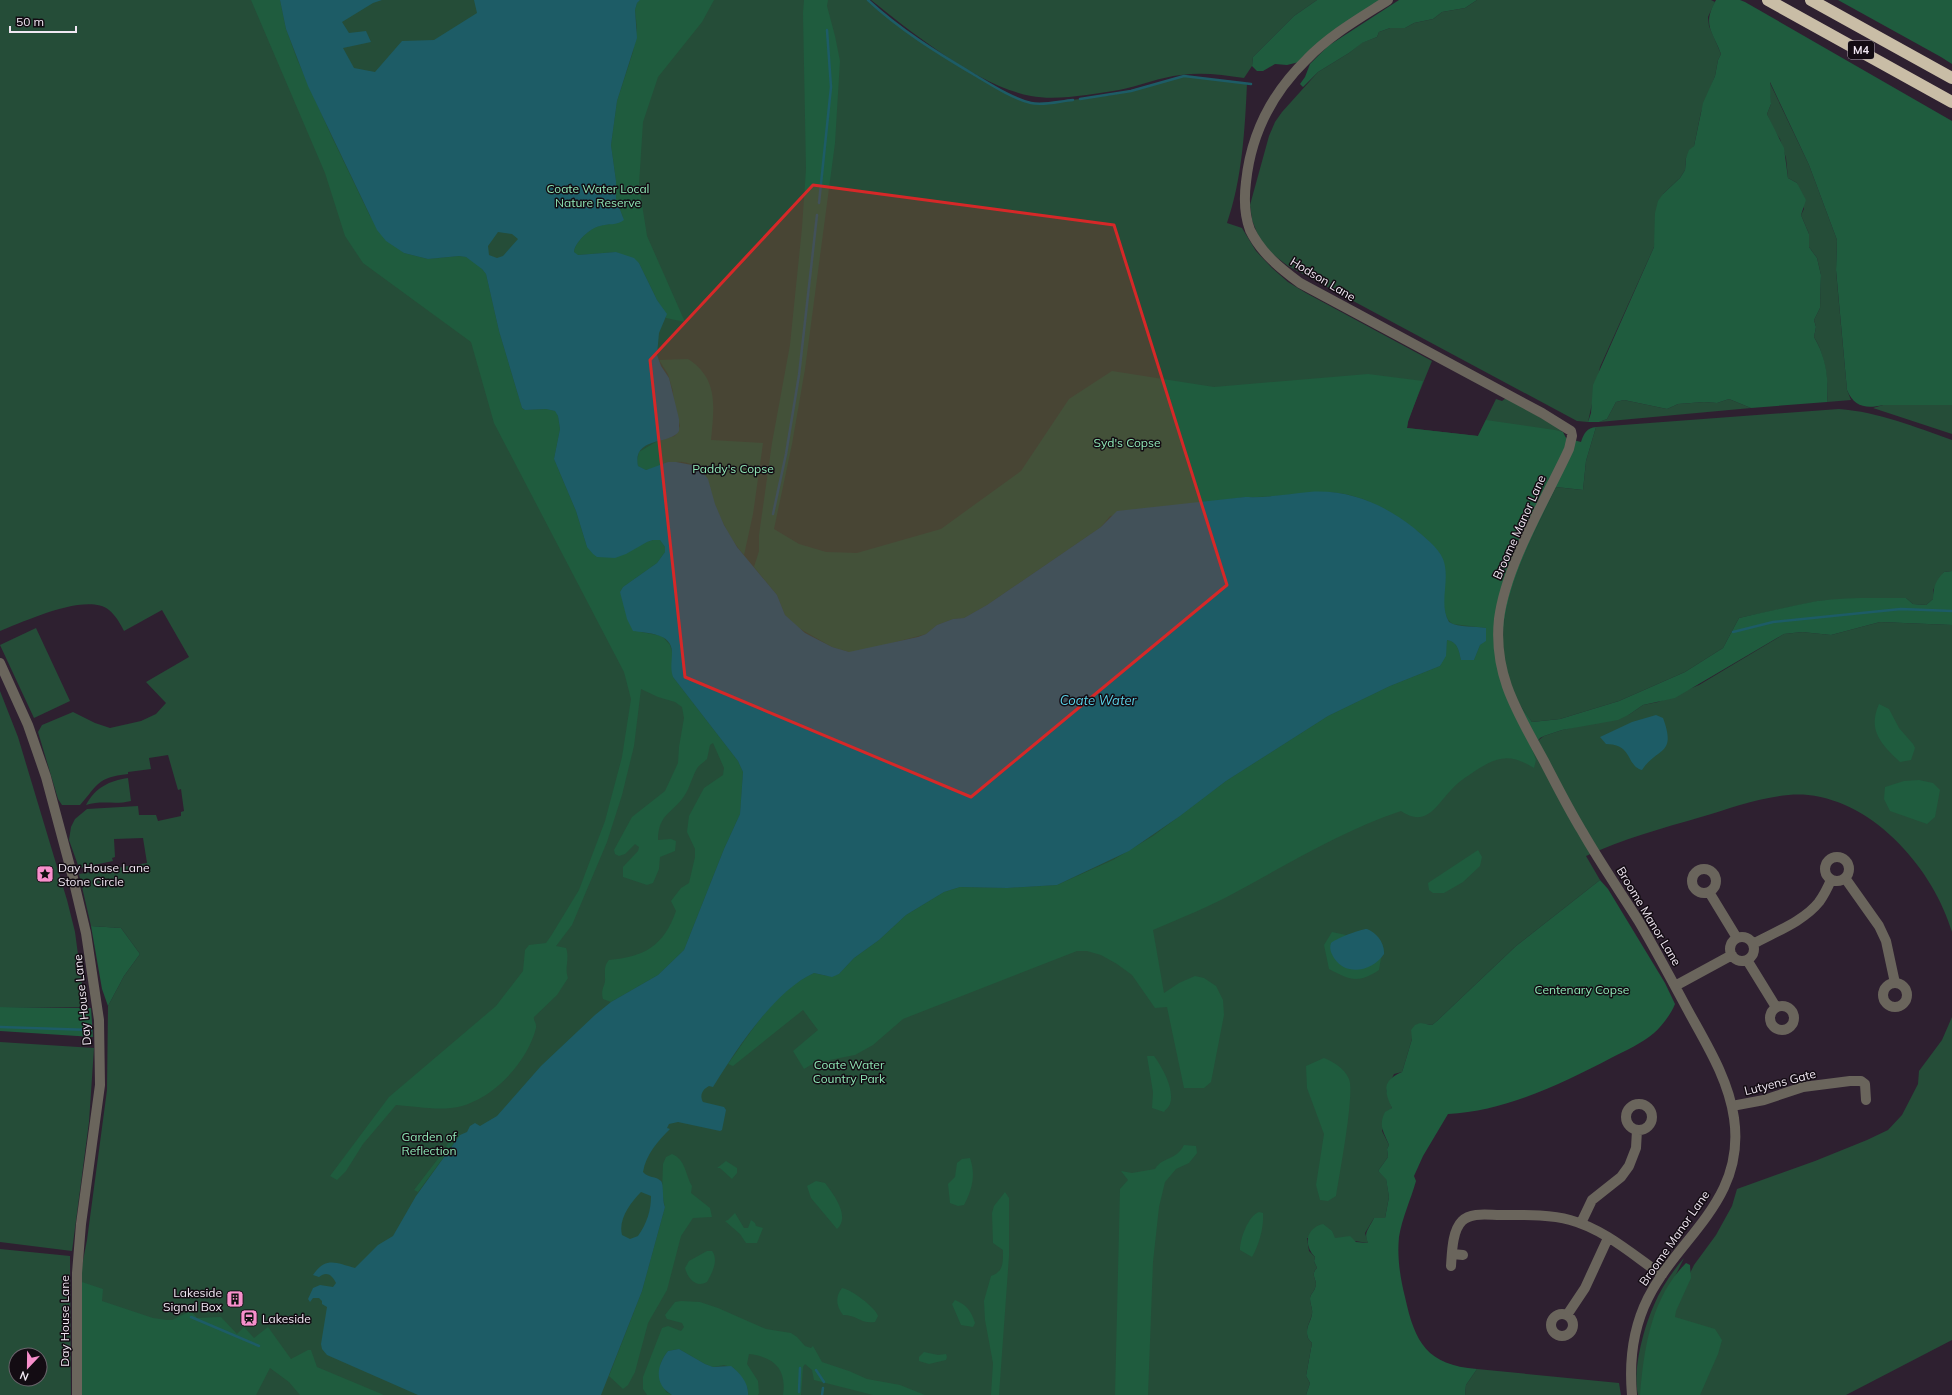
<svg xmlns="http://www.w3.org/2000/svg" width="1952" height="1395" font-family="Mulish,sans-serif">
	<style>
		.green { fill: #254d38; fill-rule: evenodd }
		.forest { fill: #1f5c3e }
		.water { fill: #1d5c66; fill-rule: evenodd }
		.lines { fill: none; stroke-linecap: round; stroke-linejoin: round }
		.stream { stroke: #1d5c66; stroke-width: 2.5 }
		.street { stroke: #6a655c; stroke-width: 10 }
		.highway { stroke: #c9bda6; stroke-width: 12 }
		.marked { fill: #d62828; fill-opacity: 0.2; stroke: #d62828; stroke-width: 3; stroke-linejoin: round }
		.labels { text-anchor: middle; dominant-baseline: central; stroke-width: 3; stroke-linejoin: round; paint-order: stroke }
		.shield { fill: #130c13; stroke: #aea5af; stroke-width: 1 }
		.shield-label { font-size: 11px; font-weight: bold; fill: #f0e7f2 }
		.park-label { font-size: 12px; fill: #8ee6b5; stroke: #130c13 }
		.street-label { font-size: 12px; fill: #f0e7f2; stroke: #130c13 }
		.poi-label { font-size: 12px; fill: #f0e7f2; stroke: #130c13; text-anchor: start }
		.water-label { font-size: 13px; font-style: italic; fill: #5ad2e6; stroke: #130c13 }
	</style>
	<rect width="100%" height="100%" fill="#2e2030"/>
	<path class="green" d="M0,0h868c33,28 68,52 105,74 20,12 43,27 66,30l73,-9 72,-19 63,7c-2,46 -5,97 -20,140l15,5 14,23 16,17 16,14 18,11 126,68 -24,59 -1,8 71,8 18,-37 6,2 4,-3 54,31 6,9 -57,138 -14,66 37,106 8,-9 4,-3 18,-6 68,-16 13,-9 15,-3 41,-17 85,-51 18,-2 29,3 49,-13 72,3v307c-18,-61 -76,-130 -144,-137 -35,-3 -73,12 -107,22 -38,11 -78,22 -115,39l14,24 -84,66 -80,76 -4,3 -6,-1 -14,15 -9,30 -1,3 -8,2 -8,16 6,18 -3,3 -7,20 7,14 -2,4 1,8 -10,14 8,7 3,19 -4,21h-11l-9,15 3,10 -33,-5h-28l2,13 6,6 -1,4 3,7c-8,8 2,12 -2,20 -1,4 -5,6 -5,11 0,6 3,9 2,15 -1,6 -5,11 -5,18 0,5 1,7 5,11l-6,33 4,7 -4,12h-1225l-2,-114 8,-41 20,-150 1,-84 16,-30 16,-22 -19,-26 -30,-2 -12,-52 68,-11 -4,-25 -29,1 1,18 -3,1 1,3 -34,7 -10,-28 2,-13 4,-8 12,-10 51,-3 1,9h17l2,6 23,-5v-4l3,-1 -3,-22 -3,1 -10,-35 -19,3 2,11 -23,3v2c-32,4 -29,10 -48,31h-18l-4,-6 -20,-67 4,-7 31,-13 22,11 15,5 31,-7 15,-7 10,-11 -20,-21 43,-25 -27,-47 -38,21c-4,-8 -8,-15 -15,-21 -23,-18 -85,12 -109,21z
		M871,0h446l-23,16 -41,41 -1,9 -8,12c-21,-3 -42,-6 -63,-3 -21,2 -41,11 -62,15 -26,4 -62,11 -88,6 -51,-9 -119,-63 -160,-96z
		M1477,0h234l4,2 -7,15 1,9 12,28 -3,6 -3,16 -14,36 -7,34 -8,12 -1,12 -5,8 -17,16 -9,53 -54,120 -12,55 -11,-1 -289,-155 -17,-13 -12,-15 -7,-18 -2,-15 19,-69 6,-14 7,-10 36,-40 31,-19 12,-10 16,-6 2,-5 11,-4h15l9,-5 19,-4 9,-7 23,-4z
		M1769,81l40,84 28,75 -1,31 11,119 4,10 -24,2c2,-22 -2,-47 -13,-65l2,-10 -2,-7 6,-12 1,-33 -4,-17 -8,-11v-13l-8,-19 3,-6 -7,-26 -9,-5 -2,-20 -6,-19 -6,-9 -7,-16 4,-10z
		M1729,399l22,9 -152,14 8,-3 9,-17 8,-2 43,9 11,-5 26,-2 13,1z
		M1883,405h69v29l-79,-26z
		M1839,409c40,3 76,18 113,31v131l-8,1 -11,18v9l-7,6 -13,-1 -7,-6 -87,3 -80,17 -16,30 -38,24 -66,29 -59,18 -28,3c-62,-76 -11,-160 24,-235l27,3 3,-29 10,-34z
		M36,628l34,73 -36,17 -34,-73z
		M0,691l18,46 49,163 8,32 10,75h-85z
		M128,778l3,23c-15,4 -30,-1 -45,4 10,-18 23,-24 42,-27z
		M1952,1017v323l-106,55h-175l-2,-79 25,-51 22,-30 16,-29 5,-17 78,-28 52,-21 21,-10 14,-15 16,-31 1,-13 23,-31z
		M0,1042l94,6 -5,74 -17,129 -72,-9z
		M0,1249l70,7 1,139h-71zM16,1355h24v24h-24z
		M1684,1258l-19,39 -5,98h-22c-6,-24 6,-68 16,-90 7,-17 18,-33 30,-47z
		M1477,1369l142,14 2,12h-156l1,-10z"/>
	<path class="forest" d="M251,0h29l6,29 11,30 33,74 40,83 34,37 24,6 31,-3 7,1 12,7 8,10 13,57 23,77 3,2 21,-1 10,2 2,5 2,13 -6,30 22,52 11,36 60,-5 6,-2h7l5,7v5l-8,11 -34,24 -3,5 21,40 21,4 8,9 2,7 1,25 65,84 5,11 -3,42 -16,35 -40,101 -26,25 -47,27 -8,-3c-3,-11 3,-13 2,-21 0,-8 -1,-12 4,-18 35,-3 55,-14 67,-49l-5,-10 10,-13 8,-5 6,-26v-8l-8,-17 2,-16 15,-28 19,-13 1,-7 -11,-25 -3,2 -3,14c-3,3 -5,4 -7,6 -5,3 -10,22 -14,28 -11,20 -28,19 -28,47l13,-1 5,2 -1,10 -15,6 -1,12 -6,14 -6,2 -24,-8v-10l15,-16 1,-4 -4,-3 -10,10 -6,2 -4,-2 -1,-4 18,-33 33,-26 13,-28 1,-16 5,-29 -2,-11 -7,-5 -17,-5 -17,-8 -7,57 -12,49 -15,47 -35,83 -16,21 10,2c4,11 -2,20 2,30l-11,17 -23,22c-1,4 3,6 2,11 -9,36 -47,76 -85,80 -18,2 -38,-2 -55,-3l-33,39 -17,27 -9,9 -7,-4 59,-79 107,-91 27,-35 2,-21 4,-5 17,-2 5,-7 28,-46 26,-69 17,-64 9,-58 -7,-27 -130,-249 -23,-81 -108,-79 -18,-27 -20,-63z
		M640,0h74l-12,22 -44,55 -15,45 -4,63 8,51 38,86 -19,-4v-4l-9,-14 -18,-37 -23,-11 -39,3 -3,-3c1,-10 16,-24 25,-26 6,-2 13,-2 19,-3l5,-6 -7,-18v-18l-5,-36 6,-44 16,-49 4,-24 -2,-18 2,-7z
		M804,0h24l-1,6 8,30 5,25 -5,82 -30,226 -13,75 -18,85 25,15 27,8 31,1 84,-24 80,-58 48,-72 43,-28 102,16 154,-13 55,7 -15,41 -1,6 71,8 8,-16 69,10 8,2 3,6 15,4c3,-9 6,-14 15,-15l-10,34 -3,29 -27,-3c-35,75 -86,160 -24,235l28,-3 59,-18 66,-29 38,-24 16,-30c26,-6 52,-12 78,-17 29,-4 60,-3 89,-3l7,6 13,1 7,-6c0,-12 3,-19 11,-27l8,-1v54l-72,-3 -49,13 -29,-3 -18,2 -109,64 -32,7 -13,9 -12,6 -56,10 -18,6 -4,2 -8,11 4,11 -2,8c-24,-15 -36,-12 -59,3 -9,6 -17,11 -24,19 -15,16 -25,38 -50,21 -57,19 -110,51 -163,80 -27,15 -57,27 -85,39l11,63 15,-10 16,-7 9,2 12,8 7,14 1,15 -13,67 -7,6h-20l-17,-81 -12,1 -23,-33 -15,-11 -16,-9 -14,-4h-10l-174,68 -30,26 -18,10 -41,8 -10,6 -11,-18 25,-21 -15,-20 -70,56 -5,-2c24,-33 47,-74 86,-91l13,3 12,-2 15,-16 25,-18 27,-25 38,-23 16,-5 47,1 50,-3 56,-25 40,-24 73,-55 102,-65 62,-30 50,-20 6,-17 1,-9c11,2 12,11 14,20h13l6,-15 6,-5v-12l-33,-4c-15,-10 -7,-37 -8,-52 -1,-17 -14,-30 -28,-41 -26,-21 -58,-39 -93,-39 -26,1 -52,6 -79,5l-135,19 -9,11 -114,78 -23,13 -11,1 -16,6 -11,9 -69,18h-8l-17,-5 -35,-20 -12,-12 -8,-20 -23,-28 5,-16v-16l13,-92 18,-98 12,-117 4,-59 -3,-156z
		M1317,0h63l-81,62 -12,3 -12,-1 -12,7h-6l-5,-5 1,-9 41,-41z
		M1399,0h78l-12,8 -23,4 -9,7 -19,4 -9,5h-15l-11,4 -2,5 -15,6 -13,10 -31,19 -15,15 -3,-3 5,-7 5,-13 18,-18z
		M1716,0h24l5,2 207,119v284h-69c-17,4 -29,2 -36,-15l-11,-120 1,-30 -28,-75 -39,-83 1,22 -4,10 17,34 4,30 9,5 9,17 -5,15 8,19v13l8,11 4,17 -1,33 -6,12 2,7 -2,10c12,20 15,41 13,65l-76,6 -22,-9 -12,4 -13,-1 -26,2 -11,5 -43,-9 -8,2 -9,17 -8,3h-11l3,-9 2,-28 61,-138 1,-34 3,-12 5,-7 17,-16 5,-8 1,-12 3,-8 5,-4 9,-43 12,-27 3,-16 3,-6c-9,-24 -19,-29 -5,-54z
		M1838,0h114v64l-11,-7z
		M688,359c31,20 26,48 23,81l52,3 -10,71 -9,41c-21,-24 -31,-56 -43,-85 -21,-16 -34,-5 -55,0l-8,-4 -1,-5 2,-9 20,-12 16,-4 5,-10 -6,-22 -1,-13 -5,-17 -9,-14z
		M1879,704l10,5 10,19 14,16 2,4 -4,12 -11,2c-18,-17 -33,-31 -21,-58z
		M1919,780l14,3 7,7 -5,27 -8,7 -37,-13 -6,-12 1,-12 19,-6z
		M1478,850l4,7 -2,9 -17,16 -19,11h-11l-4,-3 -1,-7z
		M1600,880l8,9 57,94 10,21c-4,10 -13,22 -21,29 -12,10 -29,18 -43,25 -50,26 -105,53 -163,56l-25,42 -9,20 2,5c-5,18 -14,37 -17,56 -2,20 1,40 6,60 10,46 22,68 72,72l-11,16 -1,10h-159l4,-12 -4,-7 6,-33c-4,-4 -5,-6 -5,-11 0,-7 4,-11 5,-18 1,-6 -2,-9 -2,-15 0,-5 4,-7 5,-11 4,-8 -6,-12 2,-20l-3,-7 1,-4c-12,-12 -9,-29 8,-33l9,7 3,7 15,-2 6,6 12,1c-5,-11 1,-14 6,-25h11l4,-21 -3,-18 -8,-8 10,-14 -1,-8 2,-4c-5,-13 -11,-19 -4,-33l7,-4c-9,-18 -9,-28 10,-36l1,-3 9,-30 -1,-9 4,-5 5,-2 12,2 5,-4 79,-75z
		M91,926l30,2 19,26 -16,22 -16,30 -6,-17z
		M1332,932l14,3 22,-1 14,18 -3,18c-21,14 -29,10 -50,-1l-5,-24z
		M0,1007l91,1 2,29 -93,-6z
		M1154,1056c8,11 21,33 16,48 -1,3 -5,6 -6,8l-12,-4 1,-16 -6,-36z
		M1324,1058c11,5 19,9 25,21 6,14 -10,98 -13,117l-8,5 -8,-1 -4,-15 8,-51 -17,-46 -1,-22z
		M455,1130l5,5 -42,57 -4,-2 30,-39z
		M1184,1145l12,1 1,7 -8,10 -13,6 -11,13 -6,25 -6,55 -5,133h-33l5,-206 8,-9 -7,-9 11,2 23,-4c8,-13 21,-8 29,-24z
		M672,1154c14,6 13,20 20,32l-1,7 19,15 2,9 -19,1 -12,18 -14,54 -19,33 -13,49 -7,13 -5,4 -14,-13 33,-85 23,-84 -3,-14 1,-29 3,-7z
		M970,1158c6,17 2,32 -6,47l-6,1 -8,-3 -2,-19 7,-7 2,-14 5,-4z
		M726,1161l11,7v5l-5,6 -12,-11h-3z
		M816,1181l9,2c8,11 26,33 12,46l-26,-31 -4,-12z
		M1005,1192l4,6v58l-10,139h-8l2,-32 -8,-43 -1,-19 7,-25c13,-4 12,-15 12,-26l-10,-7 -1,-30 2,-7z
		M1259,1212l4,1c1,14 -4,32 -11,44l-12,-7c0,-11 8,-34 19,-38z
		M735,1213l9,15h4l3,-8 4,3 1,3 7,2 -6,15h-11l-6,-9 -15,-13 3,-1z
		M707,1251h5c7,9 0,22 -5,31 -11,6 -19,-3 -22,-14l4,-7z
		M1686,1263l4,2 1,13 -15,33 -1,6 40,12 7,11 -4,14 -18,41h-60c4,-47 11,-97 46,-132z
		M79,1281l24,8 -1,12 51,17 14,2h5l19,-9 6,7 24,-1 16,17 7,-7 10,11 14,-11 23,32 17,-9h3l6,17 67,28h-84l-11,-13 -19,-14 -14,27h-175z
		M842,1288c9,1 34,20 36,28l-3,6c-15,2 -17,-7 -32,-7 -7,-9 -8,-18 -1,-27z
		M955,1300c12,5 16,11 20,23l-2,4 -12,-2 -9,-21z
		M681,1301l19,1 18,6 48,21 25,4 6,4 8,9 6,2 2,-2 9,16 27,9 18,8 33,6 25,10h-52l-59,-15 -2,-10 -7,-6 -2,3 -2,28h-18c4,-26 -9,-38 -34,-41l-2,10 11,17 1,12 -1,2h-10v-6l-14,-21 -10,-3 -11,2 -8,-3 -26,-15 -11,2c-13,16 -8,24 -2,41l6,3h-25l-4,-6v-12l19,-49 6,-2 13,5 3,-4 -2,-4 -15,-4 -2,-4 10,-13z
		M924,1352l14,3 8,-1 1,3 -1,3 -17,4 -10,-3v-4z"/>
	<path class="water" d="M280,0h102l-9,3 -31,19 7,11 17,-2 5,11 -28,6 11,20 21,4 27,-31 32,-1 43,-27 -3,-13h166l-3,3 -2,7 2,28 -20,63 -6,44 5,36v18l8,21c-7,6 -16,3 -24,6 -10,2 -25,16 -26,26l4,3 38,-3 18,6 5,5 18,37 10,14 -8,19 -2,22 4,11 8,12 10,41v12c-8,14 -47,5 -41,35l8,4 22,-8h8l21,4 4,4 7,9 7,25 9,21 13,22 40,48 8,20 20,18 27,14 17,5 69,-15 8,-3 11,-9 16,-6 11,-1 23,-13 114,-78 16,-16 128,-14c22,1 43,-3 64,-5 39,-3 75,12 105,36 9,8 24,19 29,31 8,20 -5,44 6,63 10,6 26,4 37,6v13l-6,4 -6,15h-13c-2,-9 -3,-18 -14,-20l-1,16 -6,10 -50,20 -62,30 -102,65 -46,35 -51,35 -72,34 -50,3 -47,-1 -16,5 -38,23 -27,25 -25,18 -15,16 -7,3 -18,-4c-40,18 -78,77 -101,114l-4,-1c-6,3 -10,9 -6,16l21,5 2,3 -4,20 -2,1 -42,-9 -9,2 -2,4 3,1c-12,12 -24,25 -27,43 5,6 13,4 18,9 3,3 1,19 4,26l-23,84 -41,104h-183l-91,-40 -5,-6 -1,-5 6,-37 -5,-3v-3l-3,-3h-6l-3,4 -2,-3 5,-11 7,-3 13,2 3,-4c-4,-9 -10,-12 -17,-6l-6,-2c13,-19 23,-12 42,-7l23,-23 15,-9 23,-40 44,-61 7,-3 3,-6 5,-3 5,3 17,-10 44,-50 54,-51 16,-13 47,-27 26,-25 40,-101 16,-35 3,-42 -5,-11 -65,-84c-3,-9 -1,-16 -1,-25 0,-19 -25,-19 -39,-21l-6,-12 -7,-27 3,-5 34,-24 8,-11v-5l-5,-7h-7l-6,2 -21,12 -11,4 -18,-1 -4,-3 -6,-7 -11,-36 -22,-52 6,-30 -2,-13 -3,-5 -9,-2 -21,1 -3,-2 -23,-77 -13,-57 -4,-5 -16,-12 -7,-1 -31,3 -24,-6 -18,-12 -9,-11 -69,-144 -22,-57zM498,232l14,2 6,5 -15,17 -6,2 -8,-3 -1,-9zM641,1192l10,4c0,15 -4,27 -13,40l-8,3 -8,-4c-4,-15 8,-32 19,-43z
		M1656,715l7,3c14,38 -6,29 -21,52 -16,-4 -9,-26 -36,-26l-6,-7 32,-15z
		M1367,929c9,3 18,14 17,25 -11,17 -38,23 -50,4 -3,-5 -5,-9 -3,-15 4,-4 29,-14 36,-14z
		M679,1349l26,15 8,3 18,-1c9,7 18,17 17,29h-76c-18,-10 -16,-29 -4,-44z"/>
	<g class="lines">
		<path class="stream" d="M868,0c31,29 68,52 105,74 17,10 38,24 58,29 13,3 29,-2 42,-3
			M1080,99l51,-8 53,-15 67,8
			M819,203l12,-116 -4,-57
			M773,514l13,-60 13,-79 18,-160
			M1733,632l40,-10 128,-13 51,2
			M0,1027l91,3
			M191,1317l68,29
			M816,1370l8,12
			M799,1392l1,-24
			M822,1395l1,-7"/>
		<path class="street" d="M1388,0c-28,18 -58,35 -81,59 -34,33 -56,75 -61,123 -2,16 -2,32 4,48 11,23 30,38 50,53l242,130 29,18 1,5 -3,13c-23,50 -63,115 -70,170 -6,56 19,94 45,142 12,23 24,47 38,70 17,30 37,59 56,89 16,27 31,55 46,83 19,36 44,73 50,115 12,82 -54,117 -86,180 -15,30 -19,64 -16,97
			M0,663l28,62 18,52 26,97 14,59 13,87 1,65 -19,139 -4,49v122
			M1825 869a12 12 0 1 1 24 0a12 12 0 1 1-24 0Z
			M1692 881a12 12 0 1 1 24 0a12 12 0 1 1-24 0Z
			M1845,878l34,48 7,15 9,42
			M1709,892l28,46
			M1730 949a12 12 0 1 1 24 0a12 12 0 1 1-24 0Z
			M1753,944c22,-12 51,-23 66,-42 5,-7 9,-15 12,-22
			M1747,960l29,47
			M1883 995a12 12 0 1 1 24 0a12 12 0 1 1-24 0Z
			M1675,986l57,-31
			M1770 1018a12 12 0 1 1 24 0a12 12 0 1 1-24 0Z
			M1626 1117a13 13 0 1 1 26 0a13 13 0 1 1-26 0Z
			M1732,1106l32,-6 39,-13 47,-6h11l4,3 1,16
			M1581,1223l11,-23 29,-23 8,-11 7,-18 1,-18
			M1452,1254l11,1
			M1451,1266c1,-13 1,-35 11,-45 9,-9 26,-6 38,-6 22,0 49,-1 70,5 34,9 63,35 92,55
			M1551 1325a11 11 0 1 1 22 0a11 11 0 1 1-22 0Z
			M1567,1315l18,-27 23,-50"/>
		<path class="highway" d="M1768,0l184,102
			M1811,0l141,78"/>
	</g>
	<path class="marked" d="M813,185l301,40 113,360 -256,212 -286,-120 -35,-317z"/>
	<defs>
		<g id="sight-square" transform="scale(0.9)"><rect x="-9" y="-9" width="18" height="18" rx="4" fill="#f890cc" stroke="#130c13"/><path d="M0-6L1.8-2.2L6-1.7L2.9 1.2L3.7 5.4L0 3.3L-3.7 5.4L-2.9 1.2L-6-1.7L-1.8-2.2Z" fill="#111"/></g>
		<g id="building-square" transform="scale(0.9)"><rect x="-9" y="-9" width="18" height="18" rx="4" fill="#f890cc" stroke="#130c13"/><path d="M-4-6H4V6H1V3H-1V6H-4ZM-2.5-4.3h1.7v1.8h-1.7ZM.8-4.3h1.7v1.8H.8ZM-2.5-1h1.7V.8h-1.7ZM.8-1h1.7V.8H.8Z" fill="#111"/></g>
		<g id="station-square" transform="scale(0.9)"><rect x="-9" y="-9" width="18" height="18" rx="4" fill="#f890cc" stroke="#130c13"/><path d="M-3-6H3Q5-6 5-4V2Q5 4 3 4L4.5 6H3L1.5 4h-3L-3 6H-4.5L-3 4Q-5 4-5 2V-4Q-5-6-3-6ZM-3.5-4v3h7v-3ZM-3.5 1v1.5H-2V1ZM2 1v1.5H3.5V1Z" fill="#111"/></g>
	</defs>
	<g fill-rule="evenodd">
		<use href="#sight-square" x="45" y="874"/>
		<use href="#building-square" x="235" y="1299"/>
		<use href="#station-square" x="249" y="1318"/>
	</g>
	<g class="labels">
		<rect class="shield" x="1848" y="41" width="26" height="18" rx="3"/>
		<g class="shield-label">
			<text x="1861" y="50">M4</text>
		</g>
		<g class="park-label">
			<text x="598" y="188">Coate Water Local<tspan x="598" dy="14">Nature Reserve</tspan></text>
			<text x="1127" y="442">Syd's Copse</text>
			<text x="733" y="468">Paddy's Copse</text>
			<text x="1582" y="989">Centenary Copse</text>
			<text x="849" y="1064">Coate Water<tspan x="849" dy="14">Country Park</tspan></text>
			<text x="429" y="1136">Garden of<tspan x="429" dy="14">Reflection</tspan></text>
		</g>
		<g class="street-label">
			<text transform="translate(1323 279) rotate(31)">Hodson Lane</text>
			<text transform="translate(1519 527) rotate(-66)">Broome Manor Lane</text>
			<text transform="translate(1649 916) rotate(59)">Broome Manor Lane</text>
			<text transform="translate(82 1000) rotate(-96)">Day House Lane</text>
			<text transform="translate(1780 1082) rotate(-14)">Lutyens Gate</text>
			<text transform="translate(1674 1238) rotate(-55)">Broome Manor Lane</text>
			<text transform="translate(64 1321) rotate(-90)">Day House Lane</text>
		</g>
		<g class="poi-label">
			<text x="58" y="867">Day House Lane<tspan x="58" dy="14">Stone Circle</tspan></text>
			<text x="222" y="1292" text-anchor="end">Lakeside<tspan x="222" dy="14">Signal Box</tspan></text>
			<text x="262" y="1318">Lakeside</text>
		</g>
		<g class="water-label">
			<text x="1098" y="700">Coate Water</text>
		</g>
	</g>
	<g transform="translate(28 1367) rotate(202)"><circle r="19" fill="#130c13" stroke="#6b646c"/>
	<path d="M0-3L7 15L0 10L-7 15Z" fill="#f890cc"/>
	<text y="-6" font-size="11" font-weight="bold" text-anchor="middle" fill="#f0e7f2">N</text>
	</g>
	<path d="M10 26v6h66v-6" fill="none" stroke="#f0e7f2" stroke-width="2"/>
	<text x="16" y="26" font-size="12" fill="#f0e7f2" stroke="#130c13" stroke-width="3" paint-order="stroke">50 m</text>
</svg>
